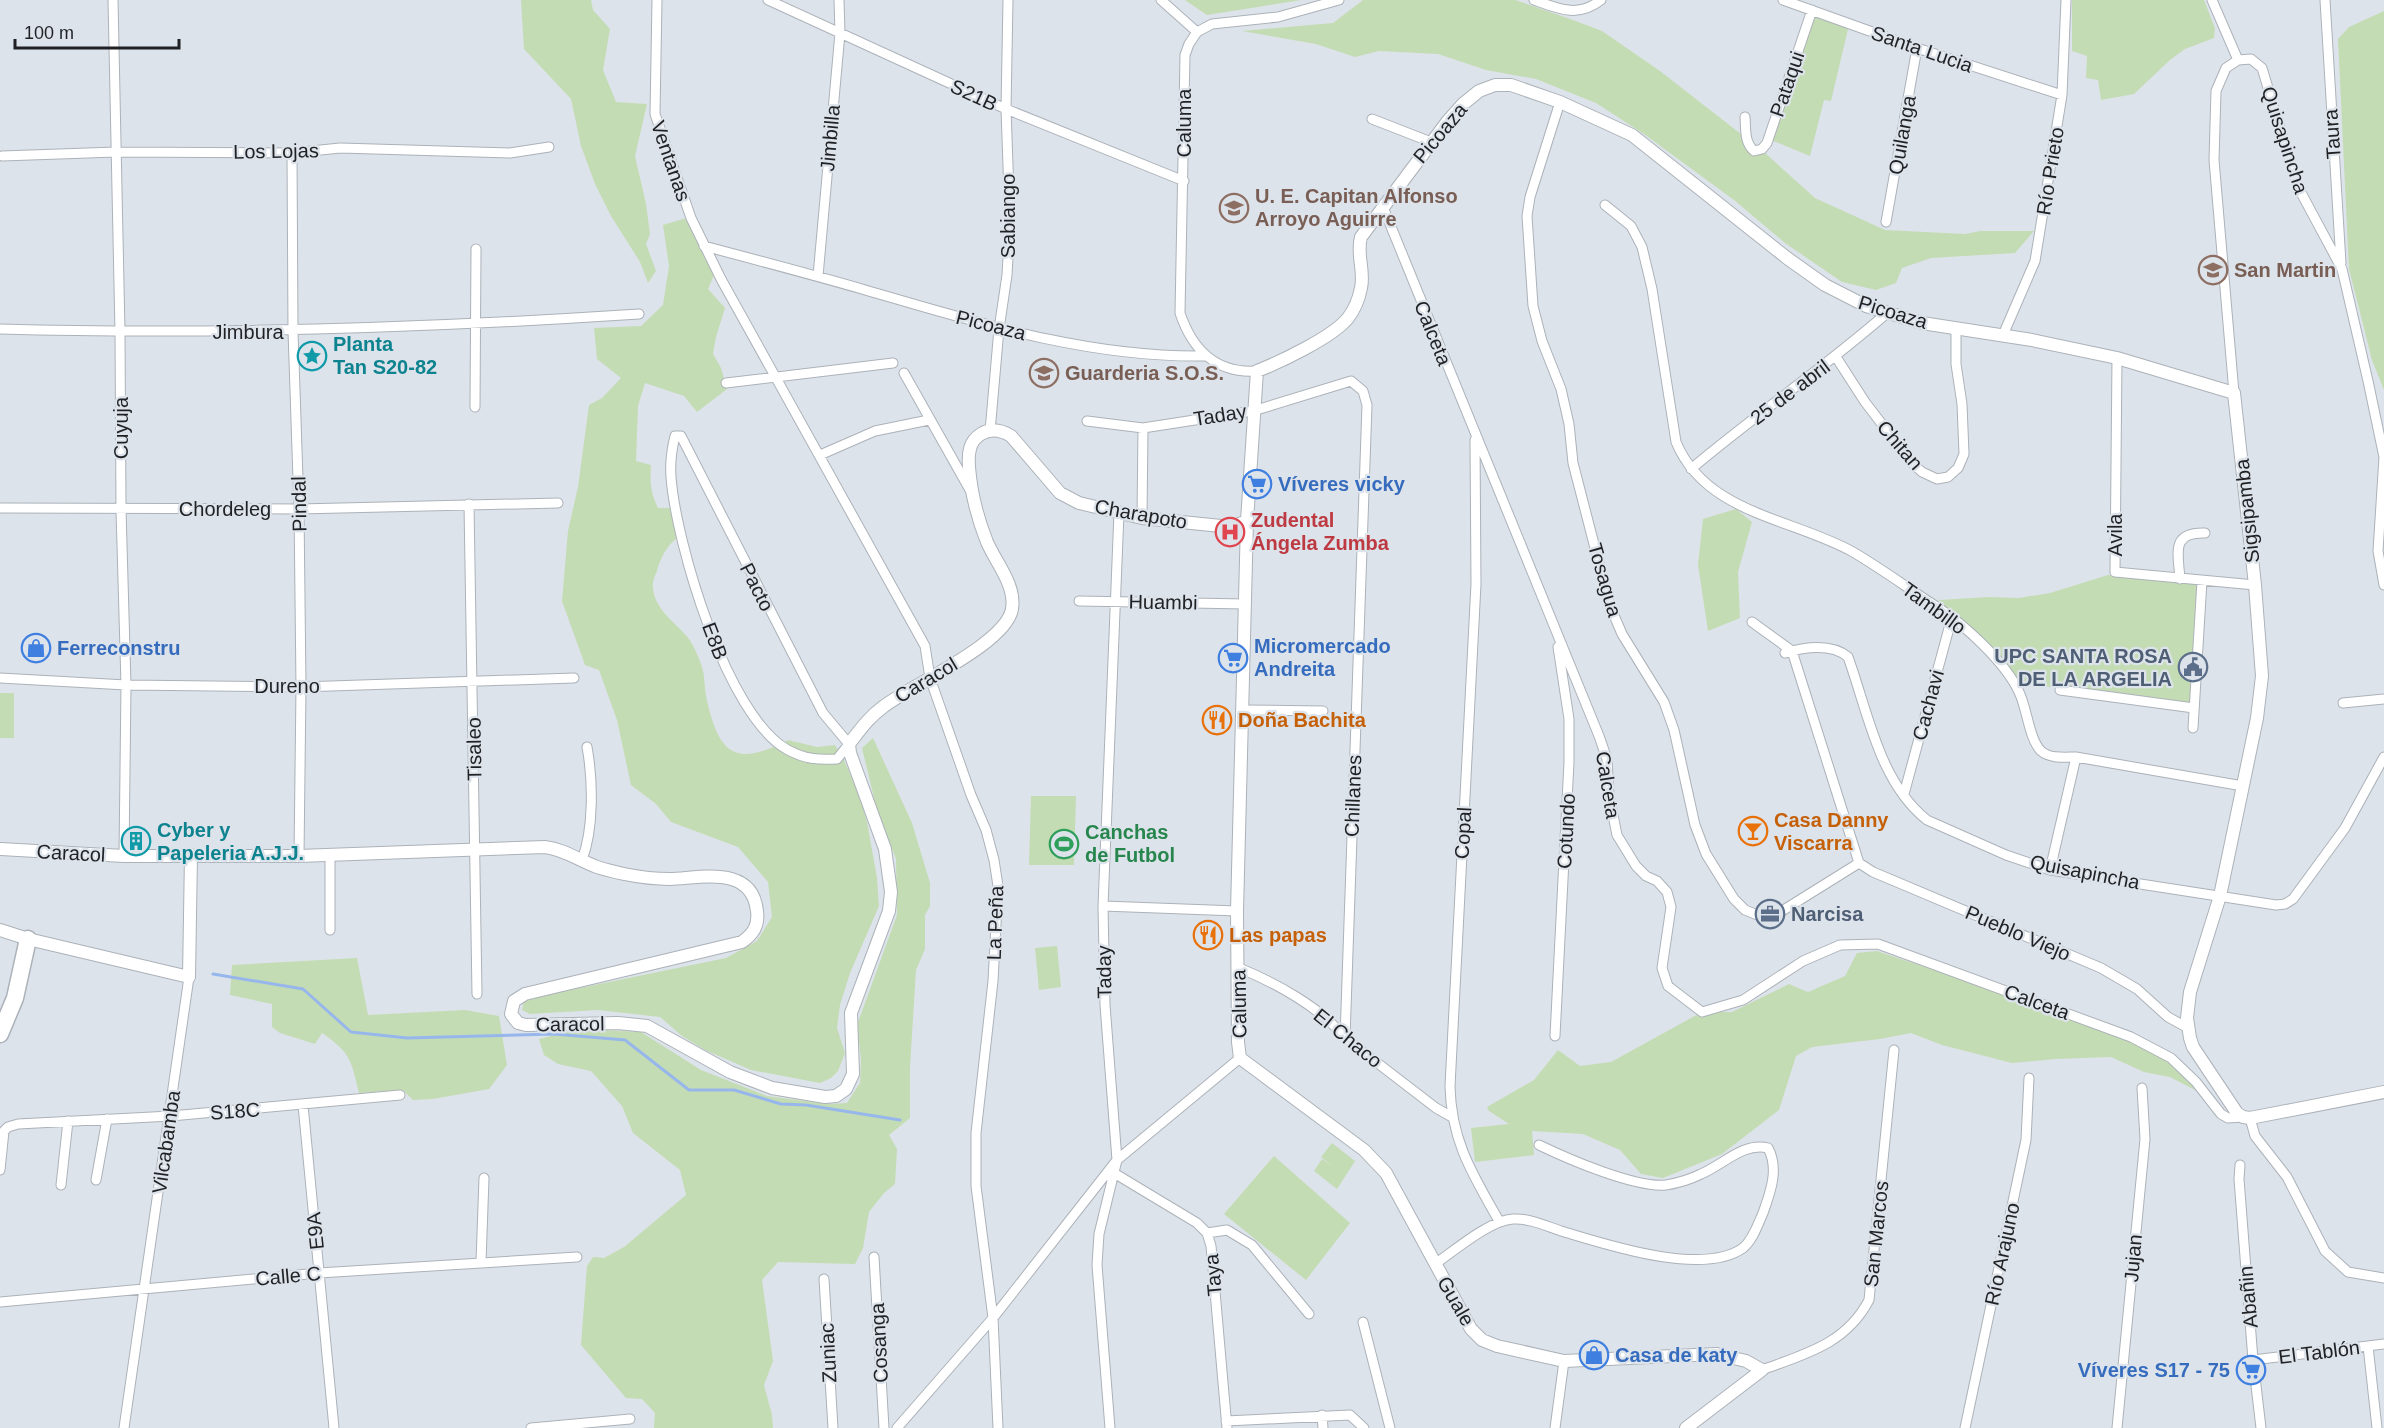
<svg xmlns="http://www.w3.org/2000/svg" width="2384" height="1428" font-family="Arial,sans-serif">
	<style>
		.green { fill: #c4dcb3 }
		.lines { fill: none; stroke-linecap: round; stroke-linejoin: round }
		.stream { stroke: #97b7ec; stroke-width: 3 }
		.street-casing { stroke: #acb2b9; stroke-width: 11 }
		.secondary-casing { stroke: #acb2b9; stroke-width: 14 }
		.highway-casing { stroke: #acb2b9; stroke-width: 19 }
		.street { stroke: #fff; stroke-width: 9 }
		.secondary { stroke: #fff; stroke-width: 12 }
		.highway { stroke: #fff; stroke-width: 16 }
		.labels { text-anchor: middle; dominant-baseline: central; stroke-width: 4.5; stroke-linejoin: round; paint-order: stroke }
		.street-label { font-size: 20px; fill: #1f2124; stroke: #dde3ea }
		.education-label { font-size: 20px; font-weight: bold; fill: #785e54; stroke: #dde3ea; text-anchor: start }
		.culture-label { font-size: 20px; font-weight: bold; fill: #0d838f; stroke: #dde3ea; text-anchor: start }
		.shop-label { font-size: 20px; font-weight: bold; fill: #366cbe; stroke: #dde3ea; text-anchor: start }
		.health-label { font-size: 20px; font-weight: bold; fill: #be3a42; stroke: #dde3ea; text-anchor: start }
		.service-label { font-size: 20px; font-weight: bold; fill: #4e5e75; stroke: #dde3ea; text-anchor: end }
		.food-label { font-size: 20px; font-weight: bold; fill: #c56008; stroke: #dde3ea; text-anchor: start }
		.leisure-label { font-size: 20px; font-weight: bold; fill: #27864d; stroke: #dde3ea; text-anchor: start }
	</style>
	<rect width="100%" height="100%" fill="#dde3ea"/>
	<path class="green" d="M521,0h70l2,10 17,19 -7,41 13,32 31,2 -12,52 11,48 4,30 -4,10 10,27 -8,12 -8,-21 -29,-46 -16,-32 -14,-38 -10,-47 -47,-50z
		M1185,0h116l-94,15z
		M1363,0h152l58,20 29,11 58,40 104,81 51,46 70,32 80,4 15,-3h54l-19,22 -84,5 -29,10 -6,15 -20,7 -34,-8 -57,-39 -51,-43 -90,-66 -48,-31 -60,-24 -50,-9 -48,-16 -59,-3 -24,6 -39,-13 -74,-13 91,-8z
		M2072,0h132l11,28 -1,10 -29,11 -15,11 -36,34 -33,6 -3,-20 -12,-2 1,-22 -15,-5z
		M2384,11v379l-12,-30 -23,-91 -11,-230 11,-12z
		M1814,15l34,14 -17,72 -7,-1 -14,56 -39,-16z
		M690,217l28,49 -10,23 17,19 -9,29 -3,17 8,14 6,21 -30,23 -13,-16 -39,-13 -7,23 -2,55 15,4c-1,17 -1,27 7,43h16l4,29c-11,9 -17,19 -21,34 -2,4 -5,12 -4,17 2,23 24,35 36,51 5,7 9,17 12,25 4,10 3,21 5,32 12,56 27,73 82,44l29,7 18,-2 9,15 15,35 8,27 10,56 2,28 -29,67 -10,32 -3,23 8,25 -7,18 -7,7 -11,5 -69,-13 -46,-20 -23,-14 -22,-19 -62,-7 -68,4 -8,-4 2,-9 17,-5 185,-38 31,-17 15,-24 -4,-35 -30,-35 -67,-25 -15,-18 -25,-19 -14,-65 -18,-50 -14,-5 -23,-64 6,-70 10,-44 11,-82 13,-7 19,-20 -24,-19 -3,-31 47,-2 22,-21 6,-39 -6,-41z
		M1736,509l16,13 -14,50 2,46 -32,13 -10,-66 5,-46z
		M2108,575l91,9 -9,119 -167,-19c-28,-34 -47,-55 -84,-80v-4l50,-3 30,1 31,-5z
		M0,693h14v45h-14z
		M873,738l39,85 18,60v23l-5,9v34l-9,21 -6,97v51l-21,17 8,14 -2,35 -11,9 -15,19 -6,36 -8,16 -77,-2 -16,18 11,81 -9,24 8,30 1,13h-119l1,-15 -13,-14 -16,-1 -45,-53 6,-79 6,-9 11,1 20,-11 62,-52 -6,-25 -47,-37 -11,-27 -31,-35 -33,-7 -14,-9 -5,-16 41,-10 61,3 60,38 66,26 61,8 19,-1 13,-20 1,-24 -4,-34 40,-110 -1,-56 -20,-53 -14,-58z
		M1031,796h45l-2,69h-45z
		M1057,946l4,41 -22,3 -4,-42z
		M1877,951l233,78 58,29 30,26 -1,7 -27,-14 -26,-5 -33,-15 -55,2 -44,4 -70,-18 -31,-12 -31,6 -68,8 -16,9 -17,54 -57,44 -59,24 -22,-4 -21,-24 -37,-16 -51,-3 2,24 -59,7 -4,-34 38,-4 -20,-13 -2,-4 47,-27 24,-30 22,16 31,-4 91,-50h30l57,-28 19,8 37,-16 12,-23z
		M357,958l11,57 97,-5 34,6 8,49 -18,24 -56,10 -20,1 -10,-10 -44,3c-8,-33 -8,-40 -37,-60l-7,11 -35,-11 -8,-6v-23l-42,-9 2,-30z
		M1332,1143l23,18 -18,28 -23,-18 8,-12 10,7 -11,-9z
		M1274,1156l76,67 -44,57 -82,-66z"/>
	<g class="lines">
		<path class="stream" d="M213,974l90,15 48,43 56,6 147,-4 71,6 64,50h45l47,14 25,1 94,15"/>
		<g class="street-casing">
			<path id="street" d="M113,0l7,332 1,178 5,175 -2,171
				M657,0l-2,114 36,104 30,61 204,367 5,32 41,117 15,35 8,30 4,26 -5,95 -17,152v53l17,132 5,110
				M768,0l238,109 178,72
				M1161,0l36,32
				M1534,0c25,9 44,18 67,0
				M1783,0l134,48 145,47
				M2212,0l26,60
				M2325,0l16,263
				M2238,60l13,-1 11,9 36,119 44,82 26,112 16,76 -6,94 6,34
				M1560,102l-30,95 -3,19 6,90 9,35 19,48 8,35 4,39 37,143 12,28 42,68 10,28 21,95 11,29 28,45 11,11 15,6 22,-5 77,-48
				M1745,117c1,12 -1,25 9,34l8,-2 5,-6 45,-133
				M1372,119l59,23
				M292,153l1,178 6,178 2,178 -2,169
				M2,156l114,-4 176,1 48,-5 170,5 39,-6
				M1605,205l26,21 11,21 10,42 24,153c30,72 116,76 177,110 29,17 56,37 84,55 27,17 69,56 82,85 8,16 10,47 22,59 9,8 25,6 35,6l167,29
				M1383,207l216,529 8,23 2,36 8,40 19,31 10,10 11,5 10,11 4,15 -9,61 6,18 34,26 41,-12 60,-39 37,-16 38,-1 253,93 40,21 25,24 25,32 7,4 15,-1
				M1886,222l31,-174
				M704,246c53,14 106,28 158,43 113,33 225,69 344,67
				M818,276l22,-243 -1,-33
				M0,329c214,6 426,-1 639,-15
				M2003,335l32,-74 27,-166 4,-95
				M1836,357l29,45 46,60 11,10 15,7 11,-2 10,-9 6,-14 -2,-50 -6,-40v-35
				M2117,358l-2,214 140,13
				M1257,371c-41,3 -65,-22 -77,-58l5,-258 4,-11 8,-12 15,-8 66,-7 61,-17
				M904,373l66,117
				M726,383l167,-20
				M2234,393l-20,-233 2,-69 10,-23 12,-8
				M475,407l1,-158
				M1087,421l56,7 110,-17 98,-30 12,10 4,14 -22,633
				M990,431l9,-102 8,-54 3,-53 -4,-113 2,-109
				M675,436h6l142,277 26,31 -12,15c-20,1 -32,0 -49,-9 -61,-33 -112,-207 -117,-273 -1,-13 1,-29 4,-41z
				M1475,440l1,144 -26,502c1,55 23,89 49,135
				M820,455l55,-24 54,-11
				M1691,469c64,-54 133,-101 196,-156
				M469,504l8,490
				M0,508l299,1 259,-6
				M1142,518l1,-90
				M2180,579c-2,-27 -9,-47 25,-46
				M1079,601l167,3
				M1752,622l40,29 67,212 14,9 228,96 36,21 31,28 20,11
				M1785,653c19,-6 47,-10 63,4 20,55 31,125 79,163l79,35 44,15 226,35 9,-1 8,-5 52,-71 39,-71
				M0,678l126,7 175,2 273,-9
				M2060,690l134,18
				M2343,703l41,-4
				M1243,710l80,1
				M2193,728l9,-147
				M1904,794l48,-177
				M582,860c12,-32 11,-80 5,-113
				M2050,870l26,-113
				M1103,906l134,5
				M330,930v-75
				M1239,968c35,14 83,40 106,70l91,70 16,9
				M1555,1036l14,-274v-43l-11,-72
				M303,1105l31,323
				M2250,1118l5,18 32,41 38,74 23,21 36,6
				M2240,1165l-1,14 14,181 8,68
				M0,1170l4,-39 4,-4 10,-3 153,-8 229,-21
				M1114,1173l83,50 10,10 4,13 16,182
				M96,1180l11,-61
				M61,1185l7,-64
				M1207,1233l20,-3 25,15 57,69
				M874,1257l10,171
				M481,1262l3,-84
				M1435,1264c19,-13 55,-44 78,-45 16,-1 33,7 48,12 44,13 141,46 182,17 10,-8 15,-24 20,-35 8,-22 16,-45 5,-65 -25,-6 -45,17 -67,26 -10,5 -23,9 -35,11 -31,3 -98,-26 -127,-40
				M824,1279l9,149
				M0,1302l319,-29 258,-16
				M1363,1322l27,106
				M2368,1346l9,82
				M2253,1360l131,-16
				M1762,1370c43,-16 84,-26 107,-70l25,-250
				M1322,1415l1,13
				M1226,1421l124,-6 14,13
				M124,1428l65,-451
				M531,1428l99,-9
				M897,1428l96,-110 124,-158 123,-102
				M1110,1428l-13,-163 2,-31 18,-74 -12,-155 -2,-99 16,-393
				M1555,1428l9,-67
				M1965,1428l61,-288 3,-62
				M2117,1428l28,-289 -3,-51"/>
		</g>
		<g class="secondary-casing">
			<path id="secondary" d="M1,849l123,7h175l246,-9c19,2 35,14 52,20 9,3 18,5 27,7 15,3 30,5 46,5 32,-1 82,-14 87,32 2,15 -4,23 -15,31l-217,52 -11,7 -3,13 7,9 8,2 92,-2 29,3 83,46 42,16 53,9 11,-1 10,-7 7,-15 -2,-61 38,-102 2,-19 -6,-43 -35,-96 -1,-9c11,-14 20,-27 34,-37 28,-22 123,-63 129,-98 4,-24 -16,-46 -25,-67 -10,-25 -16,-49 -18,-75 -1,-13 0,-26 12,-33 10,-6 20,-4 30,2l49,57 19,10 63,15 89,9 16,-6
				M0,930l28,9 161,38 2,-122
				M1686,1428l76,-58 -16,-9 -29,-7 -153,7 -67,-15 -15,-6 -11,-11 -85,-156 -22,-23 -124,-92 -2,-16 -1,-131 10,-390 10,-150c23,-9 76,-34 91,-53 7,-9 11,-20 13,-30 4,-17 -5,-34 0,-51l86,-115 16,-18 16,-13 16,-6h16l49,17 72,33 155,123 38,27 41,21 56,17 110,17 85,18 117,35 21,192 7,91 -5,42 -37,178 -30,96 -3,26 3,20 3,9 44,66 6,4 7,1 134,-26"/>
		</g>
		<g class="highway-casing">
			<path id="highway" d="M0,1034l15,-36 13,-59"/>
		</g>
		<use href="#street" class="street"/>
		<use href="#secondary" class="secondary"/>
		<use href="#highway" class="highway"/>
	</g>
	<defs>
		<g id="school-ring" transform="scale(1.5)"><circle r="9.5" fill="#dde3ea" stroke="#8d6e63" stroke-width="1.5"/><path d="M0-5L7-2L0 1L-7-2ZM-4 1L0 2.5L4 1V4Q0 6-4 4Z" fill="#8d6e63"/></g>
		<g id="sight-ring" transform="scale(1.5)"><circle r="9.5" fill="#dde3ea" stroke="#0f9aa8" stroke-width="1.5"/><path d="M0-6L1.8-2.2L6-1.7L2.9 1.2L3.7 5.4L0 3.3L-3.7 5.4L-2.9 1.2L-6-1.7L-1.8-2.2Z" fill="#0f9aa8"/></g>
		<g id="supermarket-ring" transform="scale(1.5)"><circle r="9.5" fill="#dde3ea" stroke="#3f7fe0" stroke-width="1.5"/><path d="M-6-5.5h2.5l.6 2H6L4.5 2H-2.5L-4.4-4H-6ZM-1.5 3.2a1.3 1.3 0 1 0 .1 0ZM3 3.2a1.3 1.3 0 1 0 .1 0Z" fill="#3f7fe0"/></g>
		<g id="hospital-ring" transform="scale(1.5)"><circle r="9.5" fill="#dde3ea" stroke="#e0444e" stroke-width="1.5"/><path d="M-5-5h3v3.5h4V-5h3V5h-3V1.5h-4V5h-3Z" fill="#e0444e"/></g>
		<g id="shop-ring" transform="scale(1.5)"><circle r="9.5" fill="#dde3ea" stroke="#3f7fe0" stroke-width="1.5"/><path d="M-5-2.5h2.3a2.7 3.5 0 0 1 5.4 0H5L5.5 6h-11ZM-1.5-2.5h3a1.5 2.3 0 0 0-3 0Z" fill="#3f7fe0"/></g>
		<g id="civic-ring" transform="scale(1.5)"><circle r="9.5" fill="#dde3ea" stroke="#5c6f8a" stroke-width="1.5"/><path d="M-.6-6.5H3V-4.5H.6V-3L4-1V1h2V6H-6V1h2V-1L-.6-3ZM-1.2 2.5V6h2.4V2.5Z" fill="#5c6f8a"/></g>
		<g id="restaurant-ring" transform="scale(1.5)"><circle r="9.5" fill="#dde3ea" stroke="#e8710a" stroke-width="1.5"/><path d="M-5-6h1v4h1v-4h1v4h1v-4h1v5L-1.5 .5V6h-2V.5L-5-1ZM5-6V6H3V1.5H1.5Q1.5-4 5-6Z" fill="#e8710a"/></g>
		<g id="bar-ring" transform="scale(1.5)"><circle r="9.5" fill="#dde3ea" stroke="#e8710a" stroke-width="1.5"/><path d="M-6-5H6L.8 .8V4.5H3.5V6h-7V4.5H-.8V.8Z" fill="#e8710a"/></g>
		<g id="building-ring" transform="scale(1.5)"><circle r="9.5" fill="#dde3ea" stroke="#0f9aa8" stroke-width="1.5"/><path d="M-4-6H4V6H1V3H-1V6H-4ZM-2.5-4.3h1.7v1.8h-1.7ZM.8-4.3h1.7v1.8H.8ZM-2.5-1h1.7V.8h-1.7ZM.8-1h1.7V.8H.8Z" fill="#0f9aa8"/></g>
		<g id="stadium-ring" transform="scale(1.5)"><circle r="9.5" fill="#dde3ea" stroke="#2e9e5b" stroke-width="1.5"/><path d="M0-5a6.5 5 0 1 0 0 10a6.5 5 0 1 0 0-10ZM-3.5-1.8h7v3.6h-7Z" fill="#2e9e5b"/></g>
		<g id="office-ring" transform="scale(1.5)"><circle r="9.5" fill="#dde3ea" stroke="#5c6f8a" stroke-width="1.5"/><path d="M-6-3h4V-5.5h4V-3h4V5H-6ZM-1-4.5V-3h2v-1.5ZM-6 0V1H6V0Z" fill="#5c6f8a"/></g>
	</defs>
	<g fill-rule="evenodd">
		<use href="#school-ring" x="1234" y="208"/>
		<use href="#school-ring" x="2213" y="270"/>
		<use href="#sight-ring" x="312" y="356"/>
		<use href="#school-ring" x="1044" y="373"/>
		<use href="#supermarket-ring" x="1257" y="484"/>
		<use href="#hospital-ring" x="1230" y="532"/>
		<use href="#shop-ring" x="36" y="648"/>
		<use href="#supermarket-ring" x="1233" y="658"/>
		<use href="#civic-ring" x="2193" y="667"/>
		<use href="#restaurant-ring" x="1217" y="720"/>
		<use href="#bar-ring" x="1753" y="831"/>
		<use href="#building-ring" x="136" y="841"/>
		<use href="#stadium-ring" x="1064" y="844"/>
		<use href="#office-ring" x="1770" y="914"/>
		<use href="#restaurant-ring" x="1208" y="935"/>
		<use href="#shop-ring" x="1594" y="1355"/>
		<use href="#supermarket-ring" x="2251" y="1370"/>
	</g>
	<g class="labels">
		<g class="street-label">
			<text transform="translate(1922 49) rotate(19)">Santa Lucia</text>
			<text transform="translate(1787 84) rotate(-71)">Pataqui</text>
			<text transform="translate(974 95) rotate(25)">S21B</text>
			<text transform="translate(1184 123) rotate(-90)">Caluma</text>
			<text transform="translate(1440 133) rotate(-50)">Picoaza</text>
			<text transform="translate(2332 134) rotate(-94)">Taura</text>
			<text transform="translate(1902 135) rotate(-80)">Quilanga</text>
			<text transform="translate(830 138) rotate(-85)">Jimbilla</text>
			<text transform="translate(2285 140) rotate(72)">Quisapincha</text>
			<text transform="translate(276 151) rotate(-1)">Los Lojas</text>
			<text transform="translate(671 161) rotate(71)">Ventanas</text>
			<text transform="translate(2050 171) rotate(-81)">Río Prieto</text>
			<text transform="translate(1008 216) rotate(-90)">Sabiango</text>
			<text transform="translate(1893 312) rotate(17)">Picoaza</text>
			<text transform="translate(991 325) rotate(14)">Picoaza</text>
			<text x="248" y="332">Jimbura</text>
			<text transform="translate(1433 333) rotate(68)">Calceta</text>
			<text transform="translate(1790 392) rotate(-37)">25 de abril</text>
			<text transform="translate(1220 415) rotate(-9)">Taday</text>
			<text transform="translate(121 428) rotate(-90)">Cuyuja</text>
			<text transform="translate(1900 445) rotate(49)">Chitan</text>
			<text transform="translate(299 504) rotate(-91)">Pindal</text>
			<text x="225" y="509">Chordeleg</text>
			<text transform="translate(2247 511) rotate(-96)">Sigsipamba</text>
			<text transform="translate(1141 514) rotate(10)">Charapoto</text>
			<text transform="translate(2115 535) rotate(-90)">Avila</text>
			<text transform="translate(1605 580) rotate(74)">Tosagua</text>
			<text transform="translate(757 587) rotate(63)">Pacto</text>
			<text transform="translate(1163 602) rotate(1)">Huambi</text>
			<text transform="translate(1934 608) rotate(36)">Tambillo</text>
			<text transform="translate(715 641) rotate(69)">E8B</text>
			<text transform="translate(926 680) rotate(-31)">Caracol</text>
			<text x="287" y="686">Dureno</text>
			<text transform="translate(1928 705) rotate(-75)">Cachavi</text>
			<text transform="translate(474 749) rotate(-91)">Tisaleo</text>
			<text transform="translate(1608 785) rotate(81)">Calceta</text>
			<text transform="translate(1353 796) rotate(-88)">Chillanes</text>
			<text transform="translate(1566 831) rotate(-87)">Cotundo</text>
			<text transform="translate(1463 833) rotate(-87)">Copal</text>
			<text transform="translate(71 853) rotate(3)">Caracol</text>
			<text transform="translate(2085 872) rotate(11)">Quisapincha</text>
			<text transform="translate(995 923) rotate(-88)">La Peña</text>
			<text transform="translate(2018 933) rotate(23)">Pueblo Viejo</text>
			<text transform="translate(1104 972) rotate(-91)">Taday</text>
			<text transform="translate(2037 1002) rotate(20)">Calceta</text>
			<text transform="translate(1239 1004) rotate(-91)">Caluma</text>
			<text transform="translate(570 1024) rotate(-1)">Caracol</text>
			<text transform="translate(1348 1038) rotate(39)">El Chaco</text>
			<text transform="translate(235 1111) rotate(-4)">S18C</text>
			<text transform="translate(166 1142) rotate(-82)">Vilcabamba</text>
			<text transform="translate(315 1231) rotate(-96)">E9A</text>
			<text transform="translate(1876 1234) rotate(-84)">San Marcos</text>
			<text transform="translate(2002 1254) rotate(-78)">Río Arajuno</text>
			<text transform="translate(2133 1258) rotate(-85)">Jujan</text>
			<text transform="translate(1213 1275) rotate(-95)">Taya</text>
			<text transform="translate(288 1276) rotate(-5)">Calle C</text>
			<text transform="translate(2248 1297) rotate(-95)">Abañin</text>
			<text transform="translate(1456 1301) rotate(60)">Guale</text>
			<text transform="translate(879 1343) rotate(-93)">Cosanga</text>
			<text transform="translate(2319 1352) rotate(-7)">El Tablón</text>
			<text transform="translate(828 1353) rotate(-93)">Zuniac</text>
		</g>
		<g class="education-label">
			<text x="1255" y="196">U. E. Capitan Alfonso<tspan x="1255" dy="23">Arroyo Aguirre</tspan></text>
			<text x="2234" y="270">San Martin</text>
			<text x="1065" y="373">Guarderia S.O.S.</text>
		</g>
		<g class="culture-label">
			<text x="333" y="344">Planta<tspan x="333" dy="23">Tan S20-82</tspan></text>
			<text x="157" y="830">Cyber y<tspan x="157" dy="23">Papeleria A.J.J.</tspan></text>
		</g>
		<g class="shop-label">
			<text x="1278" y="484">Víveres vicky</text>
			<text x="1254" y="646">Micromercado<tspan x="1254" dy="23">Andreita</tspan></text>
			<text x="57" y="648">Ferreconstru</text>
			<text x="1615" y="1355">Casa de katy</text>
			<text x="2230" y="1370" text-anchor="end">Víveres S17 - 75</text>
		</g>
		<g class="health-label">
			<text x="1251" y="520">Zudental<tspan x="1251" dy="23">Ángela Zumba</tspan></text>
		</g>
		<g class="service-label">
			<text x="2172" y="656">UPC SANTA ROSA<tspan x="2172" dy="23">DE LA ARGELIA</tspan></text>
			<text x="1791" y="914" text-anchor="start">Narcisa</text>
		</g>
		<g class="food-label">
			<text x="1238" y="720">Doña Bachita</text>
			<text x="1774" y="820">Casa Danny<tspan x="1774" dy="23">Viscarra</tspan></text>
			<text x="1229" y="935">Las papas</text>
		</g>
		<g class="leisure-label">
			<text x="1085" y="832">Canchas<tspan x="1085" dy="23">de Futbol</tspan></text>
		</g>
	</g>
	<path d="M15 39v9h164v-9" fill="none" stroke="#1f2124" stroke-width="3"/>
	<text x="24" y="39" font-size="18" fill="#1f2124" stroke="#dde3ea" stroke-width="4.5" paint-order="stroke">100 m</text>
</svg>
